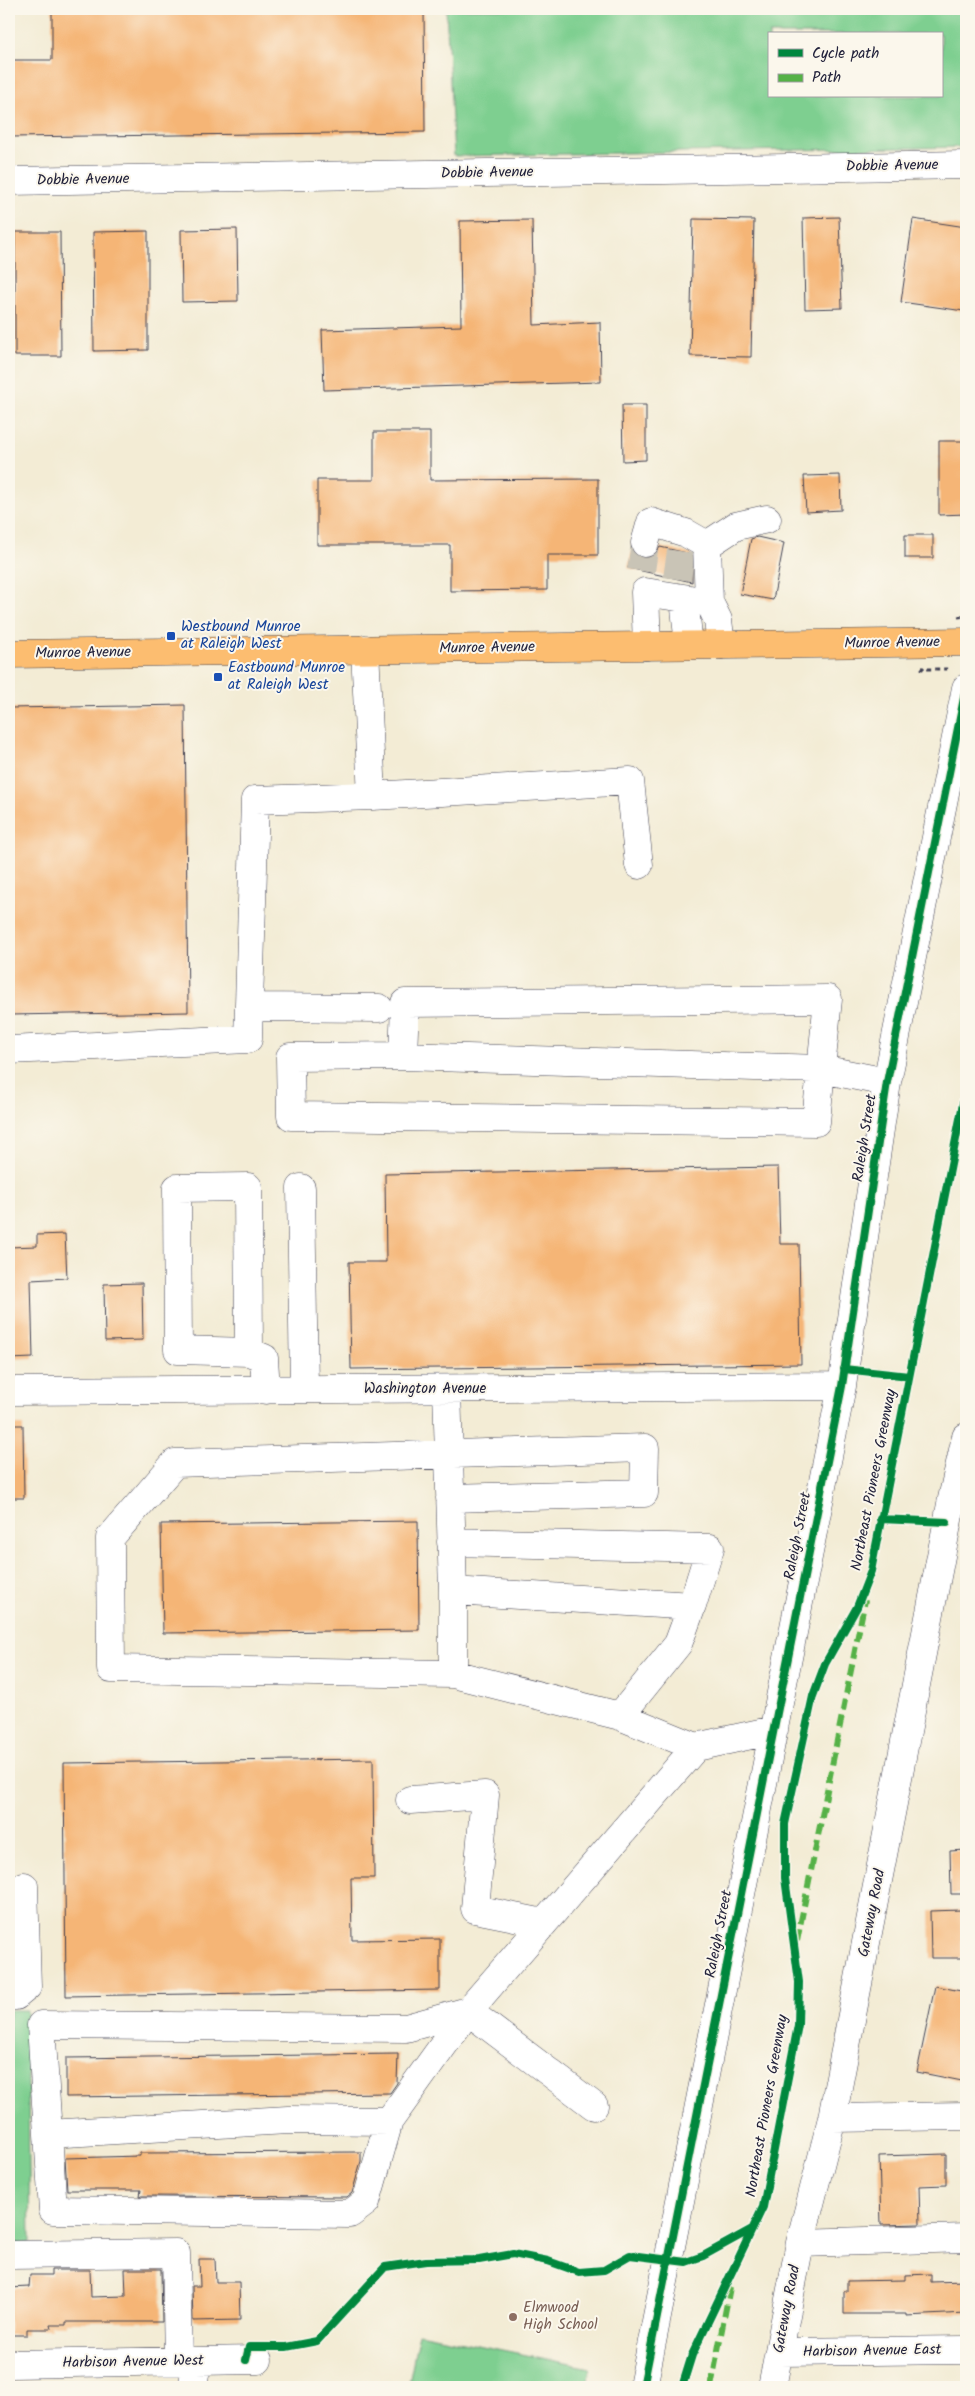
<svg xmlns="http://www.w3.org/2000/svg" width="975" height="2396" font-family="Kalam,sans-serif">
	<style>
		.green { fill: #7ecf90; stroke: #507866; fill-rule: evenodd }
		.building { fill: #f5b576 }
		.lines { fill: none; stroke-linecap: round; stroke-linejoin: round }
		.minor-tunnel { stroke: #c9c4b6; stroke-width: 28; stroke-dasharray: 28 14; stroke-linecap: butt }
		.minor-casing { stroke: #414052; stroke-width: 29 }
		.major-casing { stroke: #414052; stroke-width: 29 }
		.path { stroke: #414052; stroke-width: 3; stroke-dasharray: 4 4; stroke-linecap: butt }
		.minor { stroke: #fff; stroke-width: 28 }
		.major { stroke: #fcbd6f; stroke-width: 28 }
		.quiet { stroke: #55b146; stroke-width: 6; stroke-dasharray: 12 6; stroke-linecap: butt }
		.cycleway-casing { stroke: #fbf7ec; stroke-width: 11 }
		.cycleway { stroke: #00873e; stroke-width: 8 }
		.transit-dot { fill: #1a4fb4; stroke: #fbf7ec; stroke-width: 2 }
		.education-dot { fill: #8d6e63; stroke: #fbf7ec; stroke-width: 2 }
		.labels { text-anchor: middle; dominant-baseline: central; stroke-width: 4; stroke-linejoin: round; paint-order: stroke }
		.street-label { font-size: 15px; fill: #22223b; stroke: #fbf7ec }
		.transit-label { font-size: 15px; fill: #164399; stroke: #fbf7ec; text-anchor: start }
		.education-label { font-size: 15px; fill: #785e54; stroke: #fbf7ec; text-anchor: start }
	</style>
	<rect width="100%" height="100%" fill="#fbf7ec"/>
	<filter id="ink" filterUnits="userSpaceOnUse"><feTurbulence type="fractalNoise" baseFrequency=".02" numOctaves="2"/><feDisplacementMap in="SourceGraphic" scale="10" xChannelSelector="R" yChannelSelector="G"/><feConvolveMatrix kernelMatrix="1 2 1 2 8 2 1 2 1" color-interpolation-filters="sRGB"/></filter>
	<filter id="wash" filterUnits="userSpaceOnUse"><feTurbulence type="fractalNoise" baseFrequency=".0096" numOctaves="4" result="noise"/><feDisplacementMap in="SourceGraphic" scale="20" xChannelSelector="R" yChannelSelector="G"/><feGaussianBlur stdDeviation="1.12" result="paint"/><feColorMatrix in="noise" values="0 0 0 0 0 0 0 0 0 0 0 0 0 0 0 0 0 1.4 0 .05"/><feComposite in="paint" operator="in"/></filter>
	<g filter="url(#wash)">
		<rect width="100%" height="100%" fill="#f3ecd5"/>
		<path class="green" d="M446,9h520v138l-512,9zM769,34h172v62h-172z
			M9,2010h18l3,233 -21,1z
			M419,2333l171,35 -3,19h-179z"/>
		<g id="blocks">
			<path class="building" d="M52,9h372l1,123 -416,5v-77h43z
				M839,217l3,91 -37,1 -2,-91z
				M693,219l61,1 -3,137 -61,-1z
				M913,219l53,8v70l-2,14 -63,-9z
				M532,220l2,105 66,-3 1,60 -277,8 -2,-60 139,-4 -1,-105z
				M237,229l1,72 -56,1 -1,-72z
				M148,231v119l-54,1 -1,-119z
				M15,232h45l1,124h-46z
				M622,405h24v55l-23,1z
				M374,432h56v48l168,-1v76h-51v35l-97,1v-46h-133v-65h57z
				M939,441h27v73l-27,1z
				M840,475l1,35 -35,2 -2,-36z
				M905,535h28v23h-28z
				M757,537l27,6 -11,57 -33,-6 11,-55z
				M660,547l32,7v28l-64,-14 4,-17 8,7h8l7,-3z
				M185,705l3,307 -179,3v-307z
				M778,1167l2,77h19l2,120 -450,5 -2,-107h37l-1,-88z
				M65,1234l2,44 -36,2 2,78 -24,1v-112l28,-1v-11z
				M142,1283l1,57 -38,1 -1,-57z
				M9,1425h14l1,73h-15z
				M418,1521l1,109 -256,3 -2,-109z
				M373,1759l1,119h-23l1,62 88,-1v51l-374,6 -2,-233z
				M966,1850v44h-15l-1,-43z
				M961,1910l1,48h-31l-1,-47z
				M935,1986l31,6v70l-4,19 -45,-9z
				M398,2054l-1,29 -7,10 -324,4v-39z
				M361,2152v9l-9,32 -5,4 -207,-1 1,-6h-74l-2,-32 75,-2v-3z
				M946,2154v31l-27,1 1,38 -39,1 -2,-69z
				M199,2259h16l1,23h23l1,38 -47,1 -1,-35h8z
				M125,2269h36l1,53h-96v3h-16l1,4h-24v6h-18v-47l20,-1 1,-12h21v-5h39l1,27 35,-1z
				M931,2274v8l35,-1v32l-60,3v-2h-62v-23h3v-10l58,-1v-5z"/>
		</g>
	</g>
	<g filter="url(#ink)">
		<use href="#blocks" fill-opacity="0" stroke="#414052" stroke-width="1"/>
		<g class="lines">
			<path class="minor-tunnel" d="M641,571l4,-28
				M677,579l4,-28"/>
			<g class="minor-casing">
				<path id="minor" d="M9,181l957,-16
					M645,543l6,-21 35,11 21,12 2,57 9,18 3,25
					M707,545l29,-19 31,-7
					M684,599l5,46
					M647,646l-2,-54 64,10
					M372,796l258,-15 9,84
					M249,1007l130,1
					M9,1050l239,-11 7,-239 117,-4 -7,-147
					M403,1056l418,13 -5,53 -525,-6 -1,-59z
					M403,1056l2,-53 423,-4 -7,70 66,13
					M301,1188l3,201
					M249,1352l-1,-165 -71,1 1,162 71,2 15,6 2,32
					M447,1389l6,202v83l167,42 76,31
					M9,1391l833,-5
					M450,1498l194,-5 1,-45 -470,15 -65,75 1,131 342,5
					M451,1542l259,6 -18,58
					M453,1591l239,15 -14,38 -58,72
					M410,1800l75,-5 -10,114 69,14
					M9,1996h7l11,-9 -3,-101
					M468,2011l-79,110 -101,-1 -240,14 -7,-109 365,3z
					M594,2106l-126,-95 228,-264 78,-17
					M832,2118l134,-2
					M48,2134l5,76 297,4 16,-12 23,-81
					M800,2243l166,-5
					M9,2255l167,-2 2,108
					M779,2352l187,-2
					M9,2364l249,-4
					M192,2387l6,-26
					M643,2387l199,-1001 45,-304 79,-394
					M772,2387l28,-144 32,-125 120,-619 14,-62"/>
			</g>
			<g class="major-casing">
				<path id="major" d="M9,654l957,-12"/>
			</g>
			<path class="path" d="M958,617l8,-1
				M924,667l-2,2h29"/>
			<use href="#minor" class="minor"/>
			<use href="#major" class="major"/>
			<path class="quiet" d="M797,1941l68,-341
				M711,2387l19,-100"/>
			<g class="cycleway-casing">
				<path id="cycleway" d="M844,1369l65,7
					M880,1519l67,3
					M246,2360l3,-13h37l31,-6 68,-74 41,-6 53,-1 34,-6 35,7 31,11 25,-2 26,-15 56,7 17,-6 49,-27
					M643,2387l199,-1001 45,-304 79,-394
					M682,2387l10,-32 71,-148 35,-182 1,-43 -14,-104v-54l28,-128 12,-32 32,-57 14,-36 95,-483"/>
			</g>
			<use href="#cycleway" class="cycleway"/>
		</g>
	</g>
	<g class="transit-dot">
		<rect x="166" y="631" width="10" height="10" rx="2.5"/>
		<rect x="213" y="672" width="10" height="10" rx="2.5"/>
	</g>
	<circle class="education-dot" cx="513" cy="2317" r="5"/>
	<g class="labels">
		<g class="street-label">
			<text transform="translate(892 166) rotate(-1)">Dobbie Avenue</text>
			<text transform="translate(487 173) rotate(-1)">Dobbie Avenue</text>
			<text transform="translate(83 180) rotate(-1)">Dobbie Avenue</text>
			<text transform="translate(892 643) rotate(-1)">Munroe Avenue</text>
			<text transform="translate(487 648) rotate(-1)">Munroe Avenue</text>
			<text transform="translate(83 653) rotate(-1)">Munroe Avenue</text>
			<text transform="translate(865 1138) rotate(-81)">Raleigh Street</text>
			<text x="425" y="1389">Washington Avenue</text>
			<text transform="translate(874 1480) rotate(-79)">Northeast Pioneers Greenway</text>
			<text transform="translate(798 1536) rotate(-79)">Raleigh Street</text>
			<text transform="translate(872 1913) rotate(-79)">Gateway Road</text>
			<text transform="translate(719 1934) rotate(-79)">Raleigh Street</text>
			<text transform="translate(767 2106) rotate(-80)">Northeast Pioneers Greenway</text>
			<text transform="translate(787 2309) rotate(-79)">Gateway Road</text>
			<text transform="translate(872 2351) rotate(-1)">Harbison Avenue East</text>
			<text transform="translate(133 2362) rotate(-1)">Harbison Avenue West</text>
		</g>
		<g class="transit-label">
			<text x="181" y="627">Westbound Munroe<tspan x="181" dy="17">at Raleigh West</tspan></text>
			<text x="228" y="668">Eastbound Munroe<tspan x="228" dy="17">at Raleigh West</tspan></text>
		</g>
		<g class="education-label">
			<text x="523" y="2308">Elmwood<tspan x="523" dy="17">High School</tspan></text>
		</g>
	</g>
	<rect width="975" height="2396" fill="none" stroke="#fbf7ec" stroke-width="30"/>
	<rect x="768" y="32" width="175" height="65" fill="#fbf7ec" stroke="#a4a2a5"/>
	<rect x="778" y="49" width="25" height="8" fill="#00873e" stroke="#a4a2a5"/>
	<text x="812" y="58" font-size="15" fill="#22223b">Cycle path</text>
	<rect x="778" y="74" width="25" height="8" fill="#55b146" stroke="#a4a2a5"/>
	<text x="812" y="82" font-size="15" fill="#22223b">Path</text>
</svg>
